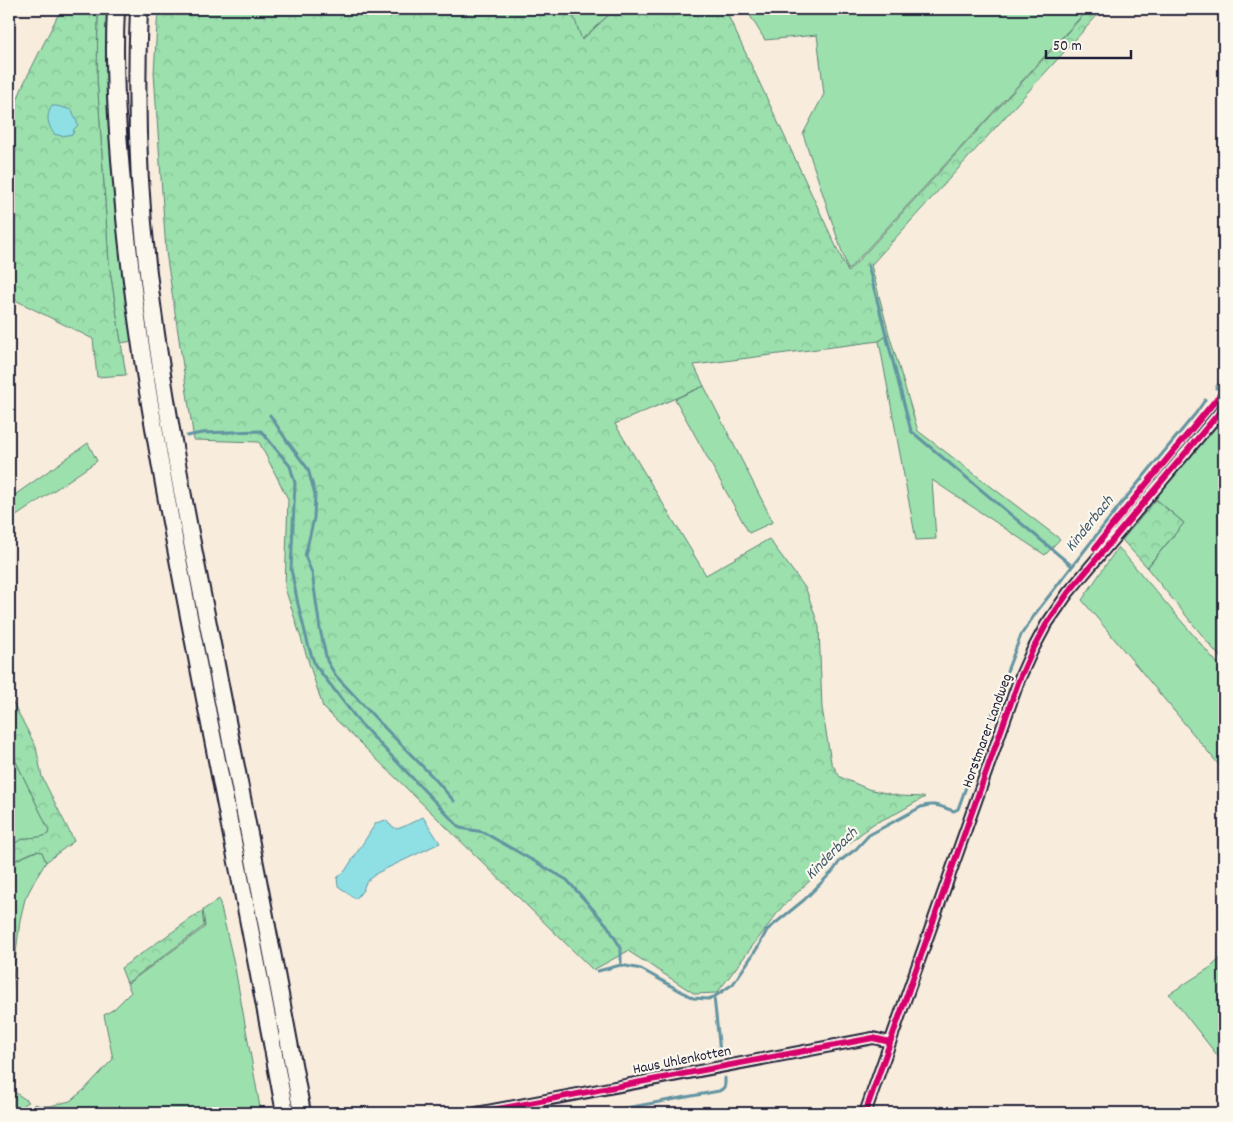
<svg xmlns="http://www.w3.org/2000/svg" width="1233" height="1122" font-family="Dekko,sans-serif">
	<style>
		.green { fill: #9be0ad; stroke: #5e8174 }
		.forest { fill: url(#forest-crowns); stroke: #5e8174 }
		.water { fill: #8ee0e5; stroke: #6394a1 }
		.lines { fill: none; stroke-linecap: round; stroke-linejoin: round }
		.stream { stroke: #6394a1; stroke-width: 3 }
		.minor-casing { stroke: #22223b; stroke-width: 14 }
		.trunk-casing { stroke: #22223b; stroke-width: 20 }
		.minor { stroke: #fbf7ec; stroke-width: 10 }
		.trunk { stroke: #fbf7ec; stroke-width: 16 }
		.cycleway-casing { stroke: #fbf7ec; stroke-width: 9 }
		.cycleway { stroke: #d6006c; stroke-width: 6 }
		.labels { text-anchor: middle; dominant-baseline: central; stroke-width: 4.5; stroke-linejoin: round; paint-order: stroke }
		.street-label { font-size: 15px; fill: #22223b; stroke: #fbf7ec }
		.water-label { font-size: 16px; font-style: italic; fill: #425b6e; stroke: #fbf7ec }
	</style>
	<defs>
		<pattern id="forest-crowns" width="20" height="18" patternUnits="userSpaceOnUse" patternTransform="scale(1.25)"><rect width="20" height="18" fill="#9be0ad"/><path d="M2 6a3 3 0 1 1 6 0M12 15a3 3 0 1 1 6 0" fill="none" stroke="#85c096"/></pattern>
	</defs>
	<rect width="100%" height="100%" fill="#f8ecdc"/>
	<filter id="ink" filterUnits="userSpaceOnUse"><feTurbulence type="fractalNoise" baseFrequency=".02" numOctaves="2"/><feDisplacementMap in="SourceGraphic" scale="10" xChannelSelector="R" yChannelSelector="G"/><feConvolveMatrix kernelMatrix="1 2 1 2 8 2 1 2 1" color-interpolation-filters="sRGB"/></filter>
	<g filter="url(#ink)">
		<path class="green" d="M98,9h11l24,332 -12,2 -12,-79 -12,-187z
			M571,9h44l-34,31z
			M746,9h342l-240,261 -45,-136 21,-40 -7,-59 -52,5z
			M889,334l29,97 142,108 -15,16 -113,-75 4,59 -20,1 -37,-199z
			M704,386l69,136 -24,11 -74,-134z
			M1224,418v244l-77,-94 37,-45 -29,-25z
			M88,443l9,18 -88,60v-22z
			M1118,547l106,124v100l-142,-171z
			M9,747l40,83 -1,4c-6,4 -13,3 -20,4 -7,1 -13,5 -19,9z
			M37,851l5,1 4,10 -11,18 -10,19 -5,21 -11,92v-149z
			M219,899l16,69 26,145h-227v-9l7,2h9l20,-5 14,-11 29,-31 -9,-44 10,-6 17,-17 -4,-8 78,-57 -2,-17z
			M1224,955v109l-55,-70 42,-27z
			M9,1092l7,1 13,9 -5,2 -7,9h-8z"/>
		<path class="forest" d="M61,9h37l-1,68 12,187 17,111 -29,2 -4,-38 -84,-42v-176l15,-38z
			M158,9h413l11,31 33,-31h110l123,263 241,-263h14l-232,256 18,69 -10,7 -185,24 10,21 -89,38 91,151 63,-36 37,50 13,38 3,81 9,54 9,15 28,12 31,7 26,1 -28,16 -24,11 -21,17 -70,66 -65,86 -22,1 -67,-43 -35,19 -270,-263 -38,-119 3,-89 -29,-57 -65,-2 -28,-188 -12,-179z
			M1156,500l28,23 -37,44 -25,-27z
			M9,695l27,52 6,30 32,64 -28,21 -4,-10 -5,-1 -4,1 -24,11v-16c6,-4 12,-8 19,-9 7,-1 14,0 20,-4l1,-4 -40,-83z
			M202,911l2,15 -77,57 -6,-15z"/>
		<path class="water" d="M52,106h5l15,4 6,15 -4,4 -1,5 -11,2 -8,-2c-6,-9 -9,-18 -2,-28z
			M423,817l17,26 -63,30 -11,9 -3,8 -7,9 -18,-13 -1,-8 8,-7 31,-48 10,-3 4,5 7,4 8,-3z"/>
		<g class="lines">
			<path class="stream" d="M868,265l43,166 161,135
				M1216,388l8,-10
				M270,415l17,26 21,28 7,25 -1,24 -9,38 7,17 8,56 7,32 9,15 46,49 52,53 20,23
				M187,436l15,-3 59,-2 29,35 5,17 -4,86 7,35 11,44 6,17 45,58 100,105 23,4 84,48 40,45 14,23v17
				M1007,671l14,-36 17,-25 82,-105 76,-92 9,-13
				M598,971l23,-6 20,4 52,29 15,1 6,-2
				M720,1052l-6,-55 19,-13 25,-37 9,-17 37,-30 29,-29 7,-10 16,-12 13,-14 52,-28c13,-5 20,0 33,4l4,-2 46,-127
				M599,1113l120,-22c7,-3 6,-6 6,-13"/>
			<g class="minor-casing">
				<path id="minor" d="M477,1113l396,-75 17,4
					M865,1113l154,-433 12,-27 15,-28 22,-32 156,-186"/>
			</g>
			<g class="trunk-casing">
				<path id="trunk" d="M116,9c-3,58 1,116 6,174 9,114 28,227 49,339 37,198 78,394 114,591
					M139,9c-4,93 -1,187 11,280 15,121 39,241 63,360 30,155 61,309 89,464"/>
			</g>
			<use href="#minor" class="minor"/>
			<use href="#trunk" class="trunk"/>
			<g class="cycleway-casing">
				<path id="cycleway" d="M1095,548l15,-20 114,-138
					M477,1113l396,-75 17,4
					M865,1113l154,-433 12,-27 15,-28 22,-32 156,-186"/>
			</g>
			<use href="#cycleway" class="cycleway"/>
		</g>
	</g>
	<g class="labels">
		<g class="street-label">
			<text transform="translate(988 731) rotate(-70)">Horstmarer Landweg</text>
			<text transform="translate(682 1061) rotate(-11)">Haus Uhlenkotten</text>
		</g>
		<g class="water-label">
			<text transform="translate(1090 524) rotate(-51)">Kinderbach</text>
			<text transform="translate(832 854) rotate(-45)">Kinderbach</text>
		</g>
	</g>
	<rect width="1233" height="1122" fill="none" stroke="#fbf7ec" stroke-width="30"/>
	<rect x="15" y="15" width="1203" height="1092" fill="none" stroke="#22223b" stroke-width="2" filter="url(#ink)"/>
	<path d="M1046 50v8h85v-8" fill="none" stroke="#22223b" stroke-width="2.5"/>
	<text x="1053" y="50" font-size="15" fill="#22223b" stroke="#fbf7ec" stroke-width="4" paint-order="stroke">50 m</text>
</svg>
